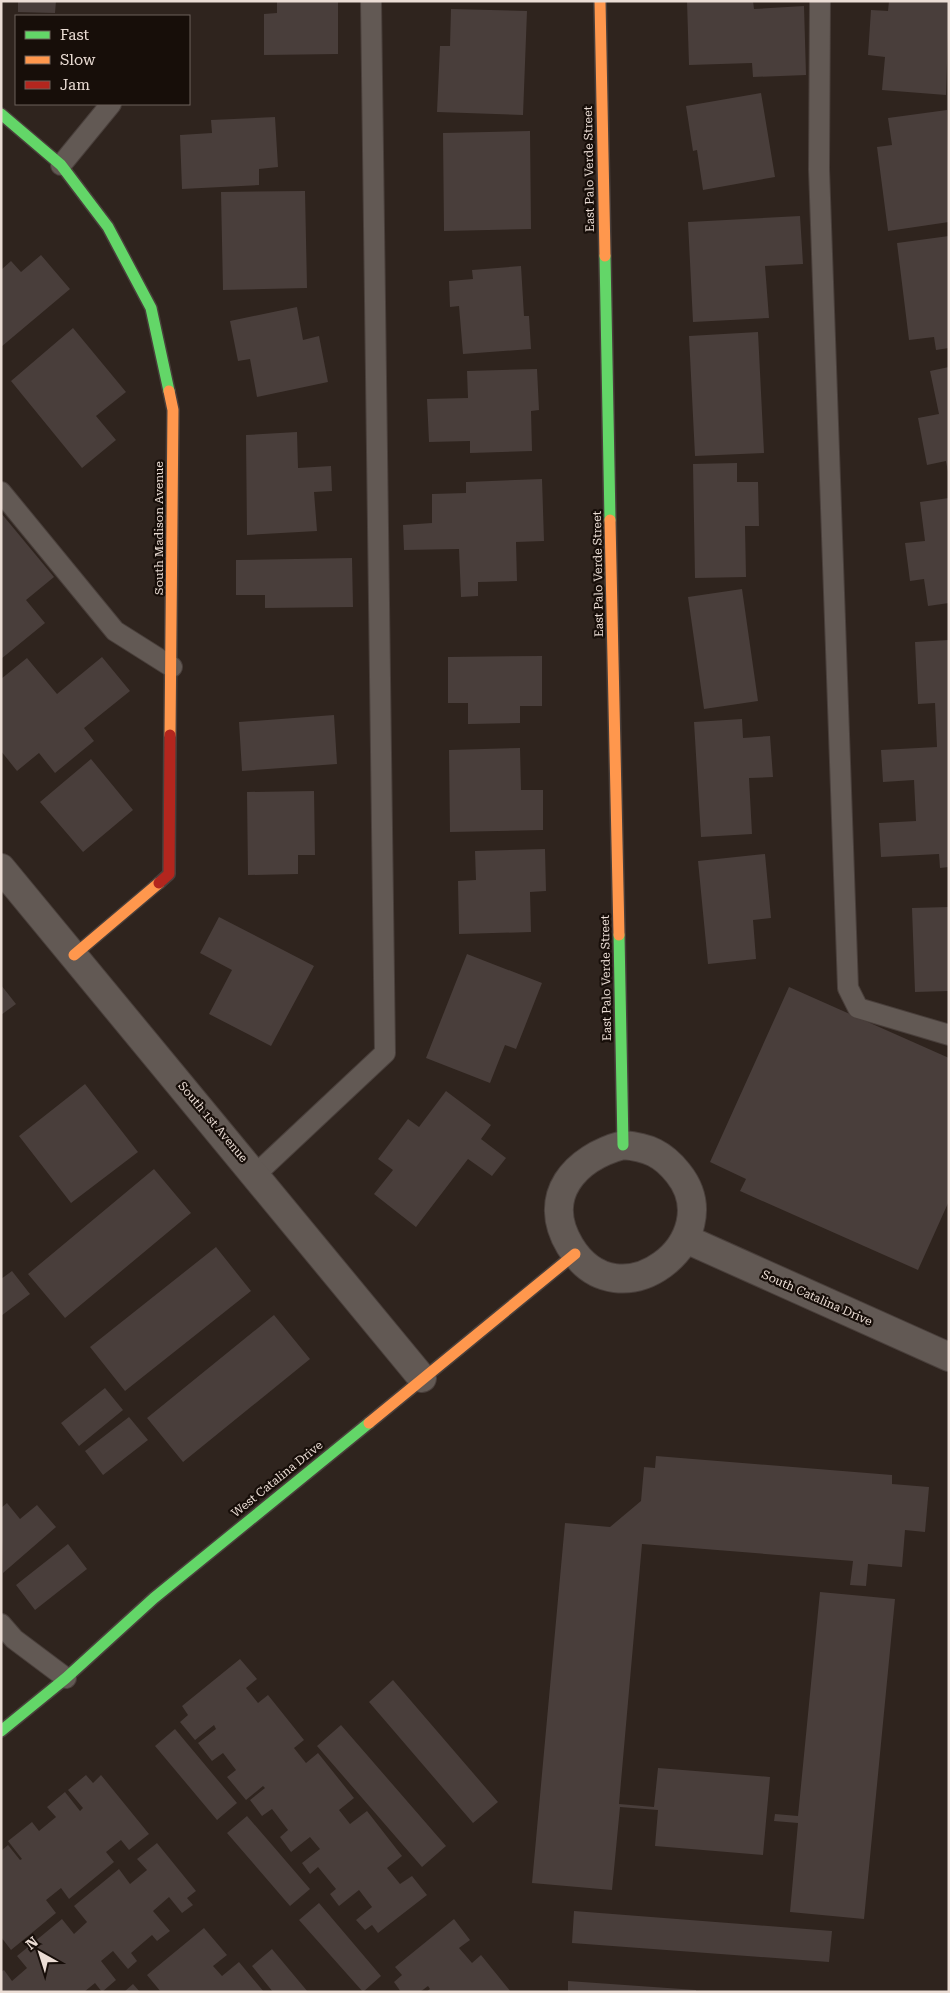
<svg xmlns="http://www.w3.org/2000/svg" width="950" height="1993" font-family="'Roboto Serif',serif">
	<style>
		.building { fill: #493e3b }
		.lines { fill: none; stroke-linecap: round; stroke-linejoin: round }
		.lane-casing { stroke: #493f3b; stroke-width: 22 }
		.street-casing { stroke: #493f3b; stroke-width: 30 }
		.fast-casing { stroke: #493f3b; stroke-width: 14 }
		.slow-casing { stroke: #493f3b; stroke-width: 14 }
		.jam-casing { stroke: #493f3b; stroke-width: 14 }
		.lane { stroke: #625954; stroke-width: 20 }
		.street { stroke: #625954; stroke-width: 28 }
		.fast { stroke: #63d668; stroke-width: 11 }
		.slow { stroke: #ff974d; stroke-width: 11 }
		.jam { stroke: #b3261e; stroke-width: 11 }
		.labels { text-anchor: middle; dominant-baseline: central; stroke-width: 4.5; stroke-linejoin: round; paint-order: stroke }
		.street-label { font-size: 12px; fill: #ebddd5; stroke: #170e09 }
	</style>
	<rect width="100%" height="100%" fill="#2f241e"/>
	<path class="building" d="M18,1h38l-1,12 -37,-1z
		M277,1h61v53l-74,1v-41l13,-1z
		M687,1h66l1,8 50,-3 2,69 -53,2 -1,-14 -63,2z
		M889,1h60l-3,94 -64,-5 3,-33 -17,-2 3,-45 17,1z
		M451,9l76,2 -4,104 -86,-3 3,-66h10z
		M761,93l14,84 -72,13 -6,-40 -4,1 -7,-45z
		M947,110l2,112 -61,9 -11,-84 15,-2 -4,-27z
		M275,117l3,50 -19,2v16l-77,4 -2,-54 32,-2 -1,-13z
		M530,131l1,98 -87,2 -1,-98z
		M305,191l2,97 -84,2 -2,-98z
		M800,216l3,48 -38,2 4,52 -76,4 -5,-100z
		M949,236v112l-13,2 -2,-13 -25,3 -12,-97z
		M41,255l29,34 -69,58v-77l10,-9 10,11z
		M521,266l3,50h5l2,33 -68,5 -4,-48 -9,1 -1,-26 24,-2 -1,-9z
		M297,307l6,33 16,-4 9,46 -71,15 -7,-38 -12,2 -8,-40z
		M73,328l53,64 -30,24 20,24 -34,28 -71,-87z
		M758,332l6,121 -69,3 -6,-120z
		M949,367v104l-1,1 -2,-11 -19,4 -9,-47 21,-4 -9,-43z
		M537,369l2,41 -8,1 1,40 -62,2v-12l-41,1 -2,-43 41,-1 -1,-27z
		M297,432l1,36 33,-2 1,25 -18,1 3,39 -70,4 -1,-100z
		M737,463v19h21l1,44h-14l1,51 -51,1 -2,-114z
		M542,479l2,62 -28,1 1,39 -39,1v14l-17,1 -2,-48 -55,1 -1,-25 29,-2v-29l34,-1v-11z
		M949,498v105l-21,3 -4,-27 -14,2 -5,-38 20,-2 -5,-39z
		M1,513l53,64 -28,23 19,23 -44,36z
		M352,558l1,49 -88,1v-13h-29v-35z
		M742,589l16,112 -54,8 -16,-112z
		M949,640v227l-9,1 -1,-14 -58,3 -2,-34 37,-2 -2,-41 -31,2 -2,-32 56,-3 -2,-44 -17,1 -3,-62z
		M542,656v50h-22v17l-52,1v-21h-20v-46z
		M102,657l28,34 -46,37 10,13 -39,32 -16,-20 -22,18 -16,-20v-72l26,-21 30,36z
		M334,715l3,49 -95,7 -3,-49z
		M742,719l1,19 27,-2 3,41 -24,1 3,56 -51,3 -7,-115z
		M520,748l1,42h22v40l-93,2 -1,-82z
		M91,759l42,51 -50,42 -43,-50z
		M314,791l1,64h-17v19l-50,1 -1,-83z
		M545,849l1,42 -16,1 1,40 -72,2 -1,-53 18,-1 -1,-29z
		M765,854l6,64 -18,2 3,39 -48,5 -10,-103z
		M949,907v84l-34,1 -3,-84z
		M219,917l95,49 -43,80 -62,-32 23,-44 -32,-17z
		M467,954l75,29 -26,66 -11,-4 -15,38 -64,-25z
		M1,985l15,19 -15,11z
		M789,987l160,71v143l-31,69 -178,-79 6,-12 -36,-17z
		M85,1084l53,68 -67,51 -52,-67z
		M446,1091l45,34 -10,14 25,19 -14,18 -24,-17 -52,68 -42,-33 19,-24 -15,-11 30,-40 11,8z
		M154,1169l37,44 -126,105 -37,-44z
		M216,1247l35,44 -126,100 -35,-44z
		M12,1271l18,23 -29,22v-37z
		M274,1315l36,44 -127,103 -36,-44z
		M105,1388l18,22 -44,36 -18,-23z
		M129,1417l19,23 -45,35 -18,-24z
		M656,1456l236,19v9l37,3 -4,45 -20,-2 -3,37 -34,-3 -2,22 -16,-1 3,-24 -211,-17 -23,260 35,3 4,-39 112,9 -7,78 -108,-9 3,-36 -38,-3 -8,83 -80,-7 33,-360 45,4 31,-26 3,-34 11,1z
		M7,1503l13,16 17,-14 19,22 -53,46 -2,-65z
		M68,1544l19,25 -52,41 -19,-25z
		M820,1592l75,7 -31,320 -74,-7 8,-89 -24,-2 1,-7 23,2z
		M240,1659l17,20 -11,9 12,15 10,-8 36,45 -10,8 12,15 12,-10 36,45 -15,12 11,14 17,-13 35,45 -15,12 13,16 12,-8 15,19 -49,38 -6,-8 -7,5 -9,-10 16,-13 -13,-17 -20,16 -9,-12 6,-5 -18,-22 -8,7 -8,-11 18,-14 -10,-12 -19,15 -11,-15 8,-7 -16,-21 -10,7 -12,-16 15,-12 -2,-2 -17,14 -19,-23 9,-7 -13,-17 -11,8 -14,-18 18,-14 -2,-4 -19,15 -15,-18 8,-7 -6,-9z
		M393,1680l105,122 -25,21 -104,-121z
		M341,1725l105,121 -24,21 -105,-121z
		M175,1729l62,74 -20,17 -62,-74z
		M86,1775l7,8 8,-8 48,59 -20,16 -8,-10 -15,12 8,10 -45,37 -8,-11 -15,12 10,13 -45,37 -10,-13v-86l7,-6 12,15 2,-1 -14,-18 24,-19 7,9 17,-14 -9,-10 18,-15 15,19 3,-3 -15,-18z
		M247,1816l63,73 -20,17 -63,-73z
		M157,1843l39,48 -9,7 6,7 -11,8 -13,-16 -16,14 17,20 -13,10 -5,-6 -21,18 6,8 -9,8 -15,-18 -12,10 15,19 -14,12 -7,-9 -11,9h-83v-20l3,-2 8,11 15,-13 -10,-12 45,-37 12,15 13,-12 -13,-16 45,-37 11,15 17,-14 -10,-11z
		M319,1903l62,73 -18,16 -64,-72z
		M574,1911l258,20 -3,31 -257,-19z
		M454,1919l16,21 -11,8 13,15 9,-8 30,37h-85l4,-3 -2,-3 -8,6h-19l-7,-10 8,-7 -7,-8z
		M204,1928l23,27 -14,11 9,10 17,-14 25,30h-103l-14,-17z
		M272,1949l36,43h-35l-21,-26z
		M568,1981l128,9v2h-128z
		M133,1984l7,8h-16z"/>
	<g class="lines">
		<g class="lane-casing">
			<path id="lane" d="M820,1l-1,168 29,819 10,20 91,27
				M61,165l50,-61
				M1,492l114,139 57,36
				M256,1174l129,-121 -14,-1052
				M1,1624l13,15 52,39"/>
		</g>
		<g class="street-casing">
			<path id="street" d="M1,868l421,510
				M623,1145c25,2 40,9 55,28 53,66 -59,154 -108,73 -30,-50 5,-88 53,-101z
				M686,1239l263,118"/>
		</g>
		<g class="fast-casing">
			<path id="fast" d="M1,114l60,51 47,62 43,81 18,83
				M605,256l5,264
				M619,935l4,210
				M1,1731l65,-53 88,-80 215,-175"/>
		</g>
		<g class="slow-casing">
			<path id="slow" d="M600,1l5,255
				M169,391l4,19 -3,325
				M610,520l9,415
				M74,955l85,-72
				M369,1423l206,-169"/>
		</g>
		<g class="jam-casing">
			<path id="jam" d="M159,883l10,-9 1,-139"/>
		</g>
		<use href="#lane" class="lane"/>
		<use href="#street" class="street"/>
		<use href="#fast" class="fast"/>
		<use href="#slow" class="slow"/>
		<use href="#jam" class="jam"/>
	</g>
	<g class="labels">
		<g class="street-label">
			<text transform="translate(589 169) rotate(-91)">East Palo Verde Street</text>
			<text transform="translate(159 528) rotate(-90)">South Madison Avenue</text>
			<text transform="translate(598 574) rotate(-91)">East Palo Verde Street</text>
			<text transform="translate(606 978) rotate(-91)">East Palo Verde Street</text>
			<text transform="translate(213 1122) rotate(50)">South 1st Avenue</text>
			<text transform="translate(817 1298) rotate(24)">South Catalina Drive</text>
			<text transform="translate(277 1479) rotate(-39)">West Catalina Drive</text>
		</g>
	</g>
	<rect width="950" height="1993" fill="none" stroke="#ebddd5" stroke-width="5"/>
	<rect x="15" y="15" width="175" height="90" fill="#170e09" stroke="#6c615b"/>
	<rect x="25" y="31" width="25" height="8" fill="#63d668" stroke="#6c615b"/>
	<text x="60" y="40" font-size="15" fill="#ebddd5">Fast</text>
	<rect x="25" y="56" width="25" height="8" fill="#ff974d" stroke="#6c615b"/>
	<text x="60" y="65" font-size="15" fill="#ebddd5">Slow</text>
	<rect x="25" y="81" width="25" height="8" fill="#b3261e" stroke="#6c615b"/>
	<text x="60" y="90" font-size="15" fill="#ebddd5">Jam</text>
	<g transform="translate(40 1953) rotate(321)" stroke="#170e09" stroke-width="4" paint-order="stroke">
	<path d="M0-4L9 19L0 12L-9 19Z" fill="#ebddd5"/>
	<text y="-8" font-size="14" font-weight="bold" text-anchor="middle" fill="#ebddd5">N</text>
	</g>
</svg>
